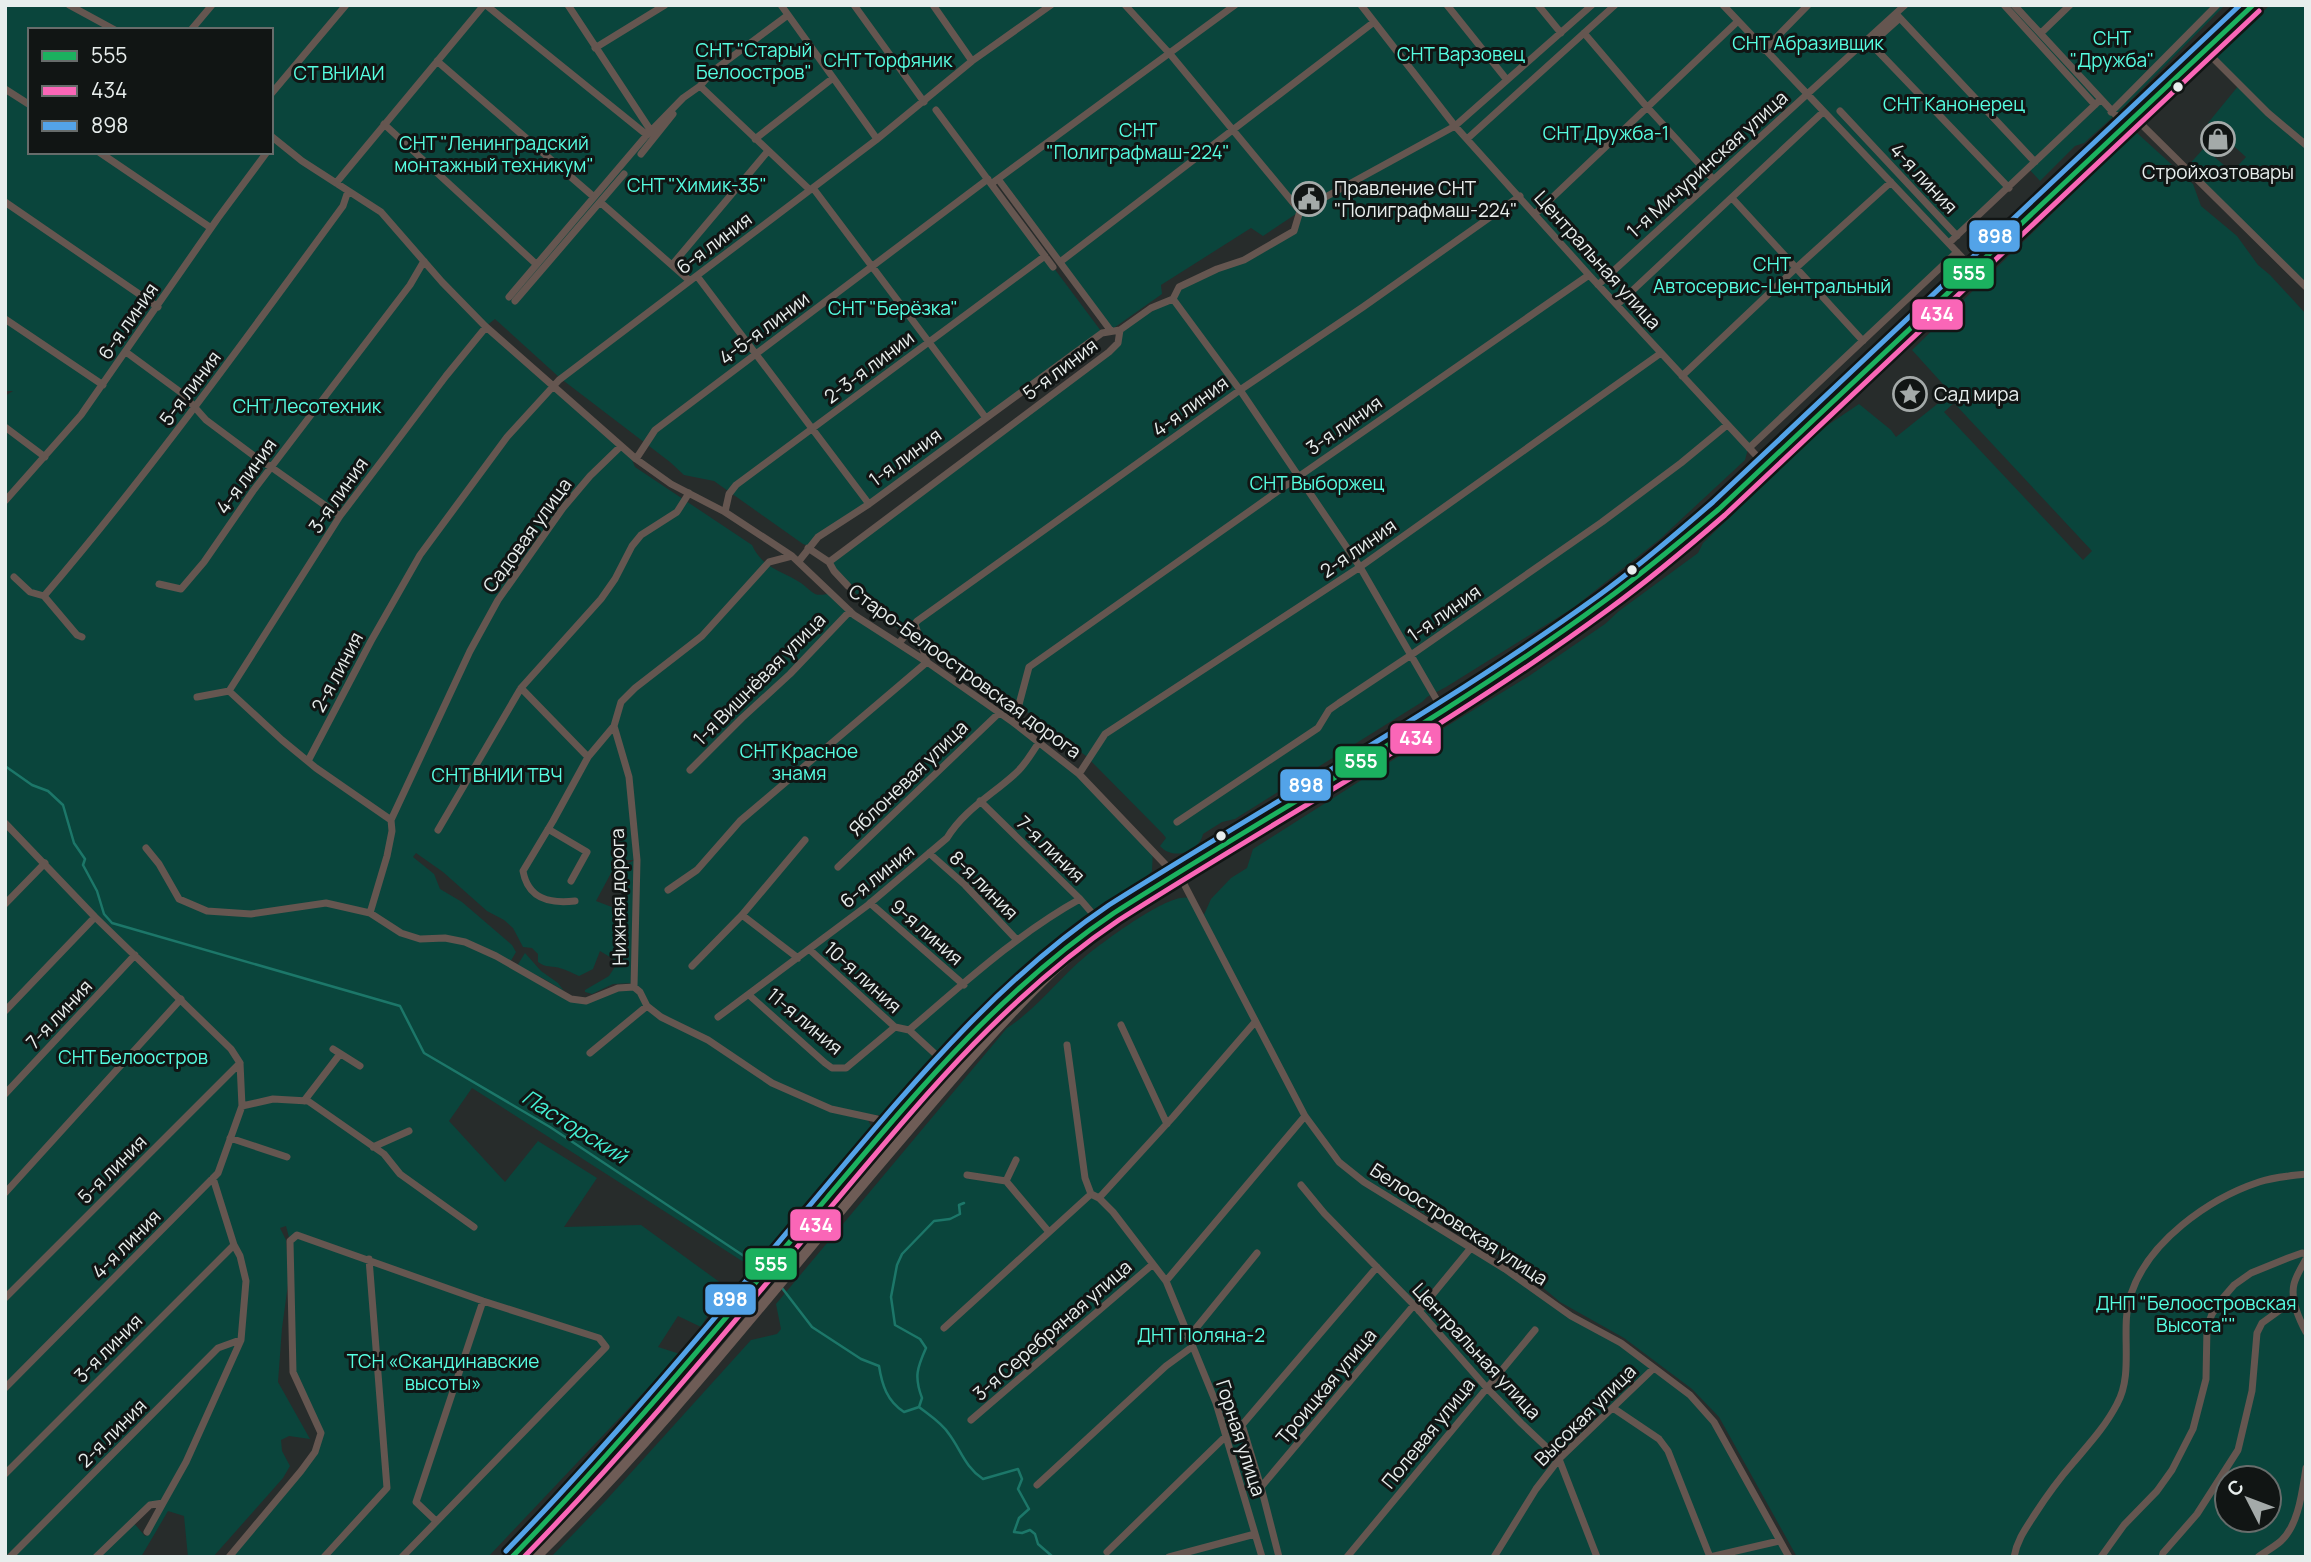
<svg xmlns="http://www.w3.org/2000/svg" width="2311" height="1562" font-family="Manrope,sans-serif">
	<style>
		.green { fill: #0a453c; fill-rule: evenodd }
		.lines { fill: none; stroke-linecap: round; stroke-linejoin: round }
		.stream { stroke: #1c7769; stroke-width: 2.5 }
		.minor { stroke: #655650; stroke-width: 7 }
		.major { stroke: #6e5c56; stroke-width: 10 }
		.bus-1-casing { stroke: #111514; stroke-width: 10 }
		.bus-2-casing { stroke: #111514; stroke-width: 10 }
		.bus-3-casing { stroke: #111514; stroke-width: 10 }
		.bus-1 { stroke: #1bb15f; stroke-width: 5 }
		.bus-2 { stroke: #fa66b7; stroke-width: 5 }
		.bus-3 { stroke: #53a3e8; stroke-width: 5 }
		.bus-dot { fill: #e8eeed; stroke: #111514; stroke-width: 2.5 }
		.labels { text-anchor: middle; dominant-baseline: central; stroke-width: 6; stroke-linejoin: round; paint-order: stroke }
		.park-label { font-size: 19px; fill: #56fee2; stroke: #111514 }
		.street-label { font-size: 19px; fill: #e8eeed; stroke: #111514 }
		.poi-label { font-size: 19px; fill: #e8eeed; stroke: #111514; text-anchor: start }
		.water-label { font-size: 21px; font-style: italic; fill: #44f1d5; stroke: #111514 }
		.line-badge { stroke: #111514; stroke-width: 2.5 }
		.badge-label { font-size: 19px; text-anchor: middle; font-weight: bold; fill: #fff }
	</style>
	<rect width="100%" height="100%" fill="#272c2b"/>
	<path class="green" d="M5,5h2220l-100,101 -41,37 -9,3 -35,35 -11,-12 -80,73 7,9 -208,198 -3,11 -85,79 -87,69 -127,79 -19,10 -5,5 -187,117 -13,3 -19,12c-4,18 -30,27 -43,12l6,-8 -3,-4 -77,-78 -64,-48 -73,-44 -75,-52 -40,-41 -3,-10 287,-218 4,-14 46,-27 9,-12 117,-59 2,-17 -33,22 -12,-8 -90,57 1,9 -51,36 -112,-151 -8,5 110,147 -292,215 -6,-2 -89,-63 -30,-6 -14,-13 -110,-84 -65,-59 -9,7 143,127 6,14 117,78c11,24 29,25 49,38 4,3 9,8 14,11 5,2 11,0 17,-1l22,22 70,45 156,115 73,75 -1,21c-26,28 -64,48 -93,72 -62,52 -118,109 -169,172h-19l-3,5 5,10 -2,5 -118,133 -281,-180 -23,33 56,61 33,-41 59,37 -33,49 77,-2 84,61 -24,41 -23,-11 -20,31 22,7 -192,203h-260l73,-86 20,-38 -28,-61 -3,-131 -4,-15 -6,2 6,12 3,37 -7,51 -4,54 32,57 -21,-3 -8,4 1,11 8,15 -7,12 -70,79h-25l-4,-41 -16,-5 -27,46h-136v-1161l8,-5h-8zM30,30h241v122h-241zM416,853l27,19 44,39 17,9 9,8 10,19 9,1 6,6v8c7,5 10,4 17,5 8,1 17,6 24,9l14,-7 7,-18 15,9 1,5 -7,11 -24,14v2l7,2 21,-10 19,-1 -53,18 -70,-37 7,-12 -4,-7 -50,-43 -22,-13 -6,-15 -21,-17zM618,860h16l-8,5 -3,19 3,16 -9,9 -21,-8zM164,1503l-18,33h-1l-13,-15 18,-16z
		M2270,5h36v282l-120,-119 18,-20 28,24 14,-15 -38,-34 31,-38 -25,-26z
		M2136,132l57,52 8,22 36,30 21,29 12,10 36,39v1243h-509l-78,-140 -27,-28 -68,-51 -64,-36 -19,-16 -13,-17 -6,5 -34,-28 -13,-3 -61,-35 -4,2 161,106 50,27 70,53 23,26 75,135h-1238l58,-60 142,-157 26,-6 4,-5 -5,-25 231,-276c31,-20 52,-50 80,-73 18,-14 82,-63 102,-57l14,19 8,-18 20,-21 16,-10 6,-19 173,-110 103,-63 76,-52 14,-13 79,-58 5,-10 116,-112 40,-27 32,26 5,7 55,-44 -39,-43zM1954,403l138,148 -9,9 -139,-148zM2227,1478h42v42h-42z
		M525,953l16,18 17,12 6,8 -20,-12 -27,-13z"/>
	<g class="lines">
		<path class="stream" d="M5,766l27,19 16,6 15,14 11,38 11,16 -2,6 14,26 7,23 8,9 288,83 24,47 126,74 212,141
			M767,1273l10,10
			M782,1288l30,39 49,32 18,7c3,19 8,35 25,46l15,-5c10,8 23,16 30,27 12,16 16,33 34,45l35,-10 4,10 -4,10 11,20 -10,9 -5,14 8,1 8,-3 5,4 3,10 15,13
			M919,1407l3,-9c-8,-21 -5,-30 4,-50l-6,-9 -25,-14 -4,-28 6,-32 5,-11 32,-33 16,-2 10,-5 -1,-9 5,-2
			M1076,1557h11"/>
		<path class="minor" d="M69,5l46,25
			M486,5l161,130
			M568,5l83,126
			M781,5l96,134
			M854,5l70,97
			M933,5l39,56
			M1125,5l45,49 130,157
			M1361,5l94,121 134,149 176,190
			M1447,5l60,75
			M1538,5l23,28
			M1723,5l250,264
			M2004,5l91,100
			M2014,5l111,120
			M1897,15l138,147
			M1900,18l-29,26 138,144
			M191,30l21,-25
			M1584,33l63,74 66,72
			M2041,33l29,-28
			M595,48l70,-43
			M1764,50l44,-45
			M2205,50l63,63 38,32
			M437,61l157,136
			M700,86l110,104
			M5,89l25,16
			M271,94l75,-89
			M936,110l117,157
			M1840,111l117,125
			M2111,112l106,-107
			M2134,117l172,170
			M384,124l152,140
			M271,136l31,25 79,51 61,70 43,44 151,133 35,25 54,28 67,44 62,59 73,47 87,61 65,51 105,110 121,232 34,46 25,20 141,87 66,47 50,27 69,52 24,27 75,135
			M755,139l78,-61
			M1467,139l148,-134
			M99,152l112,76
			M641,154l32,-40
			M998,179l113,152
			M336,183l148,-178
			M991,184l244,-179
			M813,188l173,230
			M1732,198l131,143
			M5,202l153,105
			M600,202l90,79
			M1300,211l155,-85 137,-121
			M1535,214l202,-192
			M1949,243l151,-143
			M1060,262l314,-240
			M672,265l96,-114
			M697,276l172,228
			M1598,285l307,-280
			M509,297l137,-161 37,-38 17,-12 13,-15 75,-56
			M1173,299l67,91 120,177 82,142
			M515,301l109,-127
			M1617,305l206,-193
			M5,319l98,66
			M126,352l57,42 23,26 55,41 10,6 69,49
			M1682,376l114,-108 95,-86
			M5,427l40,30
			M1749,448l208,-196
			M636,459l19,-29 333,-251
			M5,501l76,-86 137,-197 49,-66
			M725,512l4,-18 7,-9 309,-229
			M808,548l21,14 5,9 14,15
			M799,561l19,-24 51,-33 233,-171 18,-3
			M829,562l280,-210 9,-9 2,-13 31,-22 22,-9 6,-12 38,-18 27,-9 50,-29 6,-20
			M14,577l16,15 14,4 33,39 5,2
			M159,584l22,5 23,-27 49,-71 157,-206 14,-24
			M44,596c107,-125 202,-258 299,-390l5,-15
			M899,643l16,-19
			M521,688l67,69
			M229,691l111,-175 106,-140 40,-49
			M229,691l53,49 34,28 75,52
			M197,697l32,-6
			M1014,723l15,-56 269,-190 291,-202
			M614,726l15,51 8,83 -3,127
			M308,761l63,-120 49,-86 87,-118 52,-57 317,-240 96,-79 79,-56
			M690,770l52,-52 48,-44 60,-63
			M1079,774l26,-40 255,-167 301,-214
			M980,801l100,98 19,22
			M391,820l79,-169 28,-51 65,-92 27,-32 31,-30
			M1177,822l141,-94 11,-18 10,-7 72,-48 191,-133 79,-59 46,-38
			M5,823l90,94 136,132 9,14 2,43 -24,67 -213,215
			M548,829l39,23 -16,29
			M438,830l83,-142 80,-89 14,-20 17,-33 9,-11 36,-23 12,-19
			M146,848l13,16 20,35 28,12 44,3 75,-11 44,10 31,20 19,6 25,-1 20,4 31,14 75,43 15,2 32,-13 16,-1 6,5 7,14 14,11 47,23 64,43 59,26 46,10 11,7
			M929,853l36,32 52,55
			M838,867l161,-154
			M668,890l29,-20 43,-49 187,-159 -12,-38 2,-3 323,-231 123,-83 157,-111
			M575,901c-25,3 -47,-2 -52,-30l30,-50 35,-64 26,-31 7,-24 14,-14 67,-52 67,-74 23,-6
			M870,903l94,82
			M5,904l40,-41
			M370,913l17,-57 5,-25 -1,-11
			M742,915l56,43
			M810,950l85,77
			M692,966l50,-51 63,-75
			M749,995l76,68 7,5h14l49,-41 14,3c54,-46 108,-96 171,-131
			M5,1011l90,-94
			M718,1017l150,-112 79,-67c17,-28 45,-43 69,-65 10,-9 16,-21 24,-32
			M1121,1025l46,99
			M909,1030l35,32
			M1067,1045l18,133 6,16
			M333,1049l27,17
			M590,1053l57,-47
			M5,1094l130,-139
			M304,1101l36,-47
			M242,1106l31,-7 35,2 76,53 16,20 74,53
			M230,1138l57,19
			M373,1147l36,-16
			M967,1175l39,6 43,51
			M1006,1181l10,-21
			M1301,1185l23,28 90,92 72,82 35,36 38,36 38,98
			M5,1193l176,-194
			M1091,1194l8,4 14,14 53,69 50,122 46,154
			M1099,1198l74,-81 82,-95
			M2306,1259c-4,7 -10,17 -12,25 -4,16 5,35 12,48
			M1166,1281l139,-165
			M5,1298l235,-235
			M1419,1311l51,-62
			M944,1328l147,-134
			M1188,1338l69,-85
			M1613,1408l46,31 9,12 42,106
			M971,1420l182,-156
			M1242,1425l135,-158
			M1243,1428l18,59 18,70
			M5,1474l229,-229
			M1037,1485l129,-119 26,-19
			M1261,1487l153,-182
			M436,1521l-20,-19 67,-201
			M147,1532l16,-29
			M1107,1552l119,-116
			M10,1557l208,-209 22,-8
			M96,1557l54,-52 13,-2 23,-41 55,-122 5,-59 -6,-25 -6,-11 -21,-67
			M229,1557l72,-86 14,-19 6,-19 -28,-61 -3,-131 7,-6 186,66 116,37 7,9 -204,210
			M324,1557l63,-69 -18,-229
			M1169,1557l86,-23
			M1347,1557l188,-227
			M1494,1557l42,-68 23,-30 95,-91
			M1710,1557l69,-16
			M2014,1557c3,-17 12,-29 21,-43 11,-17 24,-35 38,-51 16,-19 32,-36 44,-59 18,-32 2,-76 14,-110 17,-52 77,-95 128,-112 15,-5 31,-6 47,-8
			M2101,1557l23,-32 33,-34 15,-21 21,-41 13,-50 1,-52 5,-13 10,-15 12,-14 17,-12 37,-15 14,-5 4,1
			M2162,1557l1,-4 34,-39 41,-64 14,-59 5,-58 5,-10 32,-23
			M2258,1557c7,-5 16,-10 23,-16 18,-17 21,-49 25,-73"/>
		<path class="major" d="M512,1557c28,-29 57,-58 84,-88 80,-88 154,-181 231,-271 70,-83 138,-168 221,-237 56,-47 121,-81 182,-120 167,-104 342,-200 489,-332l534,-504
			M536,1557c126,-124 235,-265 349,-399 54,-63 107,-128 167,-186 22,-21 45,-39 69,-58"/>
		<g class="bus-1-casing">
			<path id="bus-1" d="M512,1557c111,-115 212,-237 314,-358 88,-104 174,-209 288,-286 163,-104 333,-196 489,-311 40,-29 78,-61 116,-93l534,-504"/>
		</g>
		<g class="bus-2-casing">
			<path id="bus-2" d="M524,1557c110,-113 209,-234 311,-355 86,-102 171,-206 284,-282 163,-104 334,-196 490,-311 40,-29 78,-61 116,-94l534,-504"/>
		</g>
		<g class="bus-3-casing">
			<path id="bus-3" d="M506,1551c111,-115 212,-237 315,-359 88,-104 174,-210 288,-287 163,-103 333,-196 489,-309 40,-29 77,-61 115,-94l527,-497"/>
		</g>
		<use href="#bus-1" class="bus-1"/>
		<use href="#bus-2" class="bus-2"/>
		<use href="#bus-3" class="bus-3"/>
	</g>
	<defs>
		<g id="shop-ring" transform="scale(1.75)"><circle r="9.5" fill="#111514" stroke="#a4aaa9" stroke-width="1.5"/><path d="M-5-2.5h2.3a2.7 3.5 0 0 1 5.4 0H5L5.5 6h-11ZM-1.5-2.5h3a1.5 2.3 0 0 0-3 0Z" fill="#a4aaa9"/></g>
		<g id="civic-ring" transform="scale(1.75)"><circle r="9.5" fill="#111514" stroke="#a4aaa9" stroke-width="1.5"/><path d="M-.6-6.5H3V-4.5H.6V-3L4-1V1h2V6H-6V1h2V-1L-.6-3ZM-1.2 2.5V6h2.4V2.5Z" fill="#a4aaa9"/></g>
		<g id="sight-ring" transform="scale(1.75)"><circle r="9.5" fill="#111514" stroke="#a4aaa9" stroke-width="1.5"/><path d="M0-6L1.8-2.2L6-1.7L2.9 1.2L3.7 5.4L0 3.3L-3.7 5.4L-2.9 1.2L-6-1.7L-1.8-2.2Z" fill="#a4aaa9"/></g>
	</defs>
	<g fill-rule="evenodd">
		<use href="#shop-ring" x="2218" y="139"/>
		<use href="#civic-ring" x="1309" y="199"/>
		<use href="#sight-ring" x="1910" y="394"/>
	</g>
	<g class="bus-dot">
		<circle cx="2178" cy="87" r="6"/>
		<circle cx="1632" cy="570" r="6"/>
		<circle cx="1221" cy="836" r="6"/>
	</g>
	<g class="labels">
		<g class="park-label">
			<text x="2112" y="38">СНТ<tspan x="2112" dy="22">"Дружба"</tspan></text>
			<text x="1808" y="43">СНТ Абразивщик</text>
			<text x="754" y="50">СНТ "Старый<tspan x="754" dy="22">Белоостров"</tspan></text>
			<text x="1461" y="54">СНТ Варзовец</text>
			<text x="888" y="60">СНТ Торфяник</text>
			<text x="339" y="73">СТ ВНИАИ</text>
			<text x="1954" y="104">СНТ Канонерец</text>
			<text x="1138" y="130">СНТ<tspan x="1138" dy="22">"Полиграфмаш-224"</tspan></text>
			<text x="1606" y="133">СНТ Дружба-1</text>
			<text x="494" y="143">СНТ "Ленинградский<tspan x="494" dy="22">монтажный техникум"</tspan></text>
			<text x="697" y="185">СНТ "Химик-35"</text>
			<text x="1772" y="264">СНТ<tspan x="1772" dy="22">Автосервис-Центральный</tspan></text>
			<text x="893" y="308">СНТ "Берёзка"</text>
			<text x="307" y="406">СНТ Лесотехник</text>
			<text x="1317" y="483">СНТ Выборжец</text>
			<text x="799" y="751">СНТ Красное<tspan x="799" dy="22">знамя</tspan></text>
			<text x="497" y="775">СНТ ВНИИ ТВЧ</text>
			<text x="133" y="1057">СНТ Белоостров</text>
			<text x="2196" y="1303">ДНП "Белоостровская<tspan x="2196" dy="22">Высота""</tspan></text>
			<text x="1201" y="1335">ДНТ Поляна-2</text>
			<text x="443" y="1361">ТСН «Скандинавские<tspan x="443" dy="22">высоты»</tspan></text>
		</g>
		<g class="street-label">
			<text transform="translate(1707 164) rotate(-42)">1-я Мичуринская улица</text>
			<text transform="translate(1924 178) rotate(47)">4-я линия</text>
			<text transform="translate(714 243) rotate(-37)">6-я линия</text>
			<text transform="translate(1598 260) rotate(48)">Центральная улица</text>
			<text transform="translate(128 321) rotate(-55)">6-я линия</text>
			<text transform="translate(764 328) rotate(-37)">4-5-я линии</text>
			<text transform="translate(869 367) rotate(-37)">2-3-я линии</text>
			<text transform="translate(1060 369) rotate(-37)">5-я линия</text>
			<text transform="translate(190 388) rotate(-53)">5-я линия</text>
			<text transform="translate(1190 406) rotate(-36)">4-я линия</text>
			<text transform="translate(1344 425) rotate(-35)">3-я линия</text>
			<text transform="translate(905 457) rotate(-36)">1-я линия</text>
			<text transform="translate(246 476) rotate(-54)">4-я линия</text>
			<text transform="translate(338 495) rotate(-55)">3-я линия</text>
			<text transform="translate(527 535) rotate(-54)">Садовая улица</text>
			<text transform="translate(1358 548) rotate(-35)">2-я линия</text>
			<text transform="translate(1444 613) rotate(-35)">1-я линия</text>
			<text transform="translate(965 671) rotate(36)">Старо-Белоостровская дорога</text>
			<text transform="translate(337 672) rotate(-62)">2-я линия</text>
			<text transform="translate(759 679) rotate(-45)">1-я Вишнёвая улица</text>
			<text transform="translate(908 778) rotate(-44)">Яблоневая улица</text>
			<text transform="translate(1051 849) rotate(44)">7-я линия</text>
			<text transform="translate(877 876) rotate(-39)">6-я линия</text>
			<text transform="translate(984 885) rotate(45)">8-я линия</text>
			<text transform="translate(618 897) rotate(-91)">Нижняя дорога</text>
			<text transform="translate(927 932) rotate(41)">9-я линия</text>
			<text transform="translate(863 977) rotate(42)">10-я линия</text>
			<text transform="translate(59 1014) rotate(-47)">7-я линия</text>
			<text transform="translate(805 1021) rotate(40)">11-я линия</text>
			<text transform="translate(112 1169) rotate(-45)">5-я линия</text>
			<text transform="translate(1459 1224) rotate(33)">Белоостровская улица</text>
			<text transform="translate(126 1244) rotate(-45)">4-я линия</text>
			<text transform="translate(1052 1330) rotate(-41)">3-я Серебряная улица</text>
			<text transform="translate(108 1348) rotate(-45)">3-я линия</text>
			<text transform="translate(1477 1351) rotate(47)">Центральная улица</text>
			<text transform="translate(1326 1386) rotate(-50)">Троицкая улица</text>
			<text transform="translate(1585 1415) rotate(-45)">Высокая улица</text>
			<text transform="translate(112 1433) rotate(-45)">2-я линия</text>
			<text transform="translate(1428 1433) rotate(-51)">Полевая улица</text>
			<text transform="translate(1241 1438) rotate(72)">Горная улица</text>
		</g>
		<g class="poi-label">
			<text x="2218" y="172" text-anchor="middle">Стройхозтовары</text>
			<text x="1334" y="188">Правление СНТ<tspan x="1334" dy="22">"Полиграфмаш-224"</tspan></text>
			<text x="1934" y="394">Сад мира</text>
		</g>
		<g class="water-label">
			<text transform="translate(575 1126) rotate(32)">Пасторский</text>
		</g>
	</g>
	<g class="line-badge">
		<rect x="1968" y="219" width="53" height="34" rx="7" fill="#53a3e8"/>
		<rect x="1942" y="257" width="53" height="33" rx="7" fill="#1bb15f"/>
		<rect x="1911" y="298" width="53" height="33" rx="7" fill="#fa66b7"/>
		<rect x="1389" y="722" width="53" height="33" rx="7" fill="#fa66b7"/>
		<rect x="1334" y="745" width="54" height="34" rx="7" fill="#1bb15f"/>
		<rect x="1279" y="768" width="53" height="34" rx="7" fill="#53a3e8"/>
		<rect x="789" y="1208" width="53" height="34" rx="7" fill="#fa66b7"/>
		<rect x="744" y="1247" width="54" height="34" rx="7" fill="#1bb15f"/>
		<rect x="704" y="1283" width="53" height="33" rx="7" fill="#53a3e8"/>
	</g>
	<g class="badge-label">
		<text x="1995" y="243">898</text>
		<text x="1969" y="280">555</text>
		<text x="1937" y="321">434</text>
		<text x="1416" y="745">434</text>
		<text x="1361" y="768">555</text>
		<text x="1306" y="792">898</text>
		<text x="816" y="1232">434</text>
		<text x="771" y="1271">555</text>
		<text x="730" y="1306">898</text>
	</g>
	<rect width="2311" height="1562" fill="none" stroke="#e8eeed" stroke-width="14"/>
	<rect x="28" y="28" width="245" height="126" fill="#111514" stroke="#676c6b" stroke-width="2"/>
	<rect x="42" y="51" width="35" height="10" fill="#1bb15f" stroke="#676c6b" stroke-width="2"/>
	<text x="91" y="63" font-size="21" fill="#e8eeed">555</text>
	<rect x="42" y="86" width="35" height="10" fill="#fa66b7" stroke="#676c6b" stroke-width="2"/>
	<text x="91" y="98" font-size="21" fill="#e8eeed">434</text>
	<rect x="42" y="121" width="35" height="10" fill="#53a3e8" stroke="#676c6b" stroke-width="2"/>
	<text x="91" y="133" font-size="21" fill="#e8eeed">898</text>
	<g transform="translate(2248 1499) rotate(312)"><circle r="33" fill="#111514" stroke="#676c6b" stroke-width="2"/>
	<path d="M0-5L12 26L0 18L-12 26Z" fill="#a4aaa9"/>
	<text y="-10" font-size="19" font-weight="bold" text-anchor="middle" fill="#e8eeed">С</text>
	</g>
</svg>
